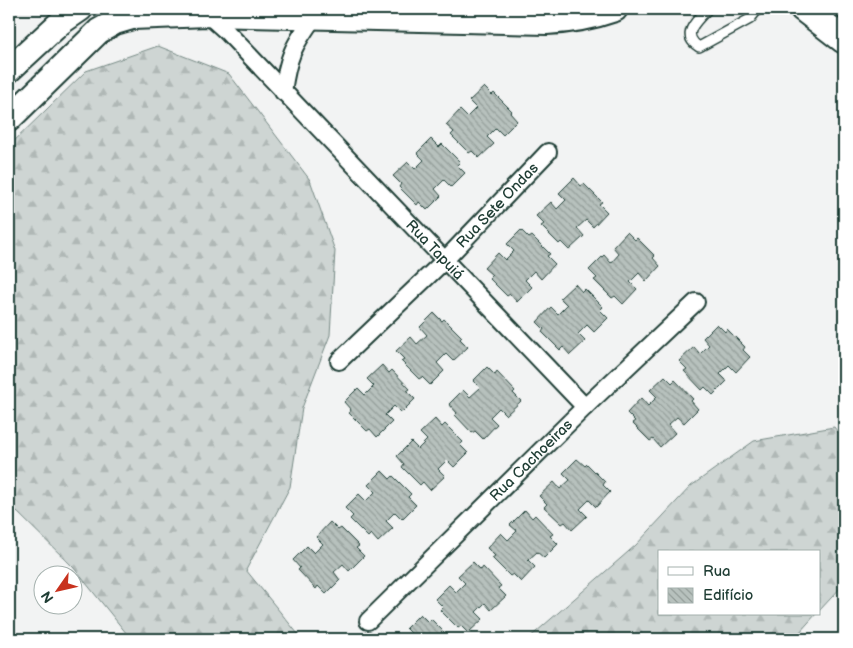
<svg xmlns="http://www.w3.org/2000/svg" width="853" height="648" font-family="'Balsamiq Sans',sans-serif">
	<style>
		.forest { fill: url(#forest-firs); stroke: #768984 }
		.building { fill: url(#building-back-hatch); stroke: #1f3d34 }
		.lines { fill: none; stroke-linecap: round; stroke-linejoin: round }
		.lane-casing { stroke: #1f3d34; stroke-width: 12 }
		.street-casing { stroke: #1f3d34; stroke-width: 20 }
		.secondary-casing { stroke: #1f3d34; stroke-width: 28 }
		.primary-casing { stroke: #1f3d34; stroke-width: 30 }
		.lane { stroke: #fff; stroke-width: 9 }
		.street { stroke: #fff; stroke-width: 16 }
		.secondary { stroke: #fff; stroke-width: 24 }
		.primary { stroke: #fff; stroke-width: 26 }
		.labels { text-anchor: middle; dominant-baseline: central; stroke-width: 4; stroke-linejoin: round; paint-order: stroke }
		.street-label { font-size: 15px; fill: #1f3d34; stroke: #fff }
	</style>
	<defs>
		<pattern id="forest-firs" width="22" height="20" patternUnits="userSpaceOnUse" patternTransform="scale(1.25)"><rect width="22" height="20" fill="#ced5d3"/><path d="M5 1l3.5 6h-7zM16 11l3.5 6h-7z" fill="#b0b8b6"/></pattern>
		<pattern id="building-back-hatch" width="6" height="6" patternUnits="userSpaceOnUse" patternTransform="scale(1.25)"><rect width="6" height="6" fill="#b7c1bd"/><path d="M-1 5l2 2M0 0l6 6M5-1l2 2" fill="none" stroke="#949e9a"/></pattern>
	</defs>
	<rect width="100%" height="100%" fill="#f2f3f3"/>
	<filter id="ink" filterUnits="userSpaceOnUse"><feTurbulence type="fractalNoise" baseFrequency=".02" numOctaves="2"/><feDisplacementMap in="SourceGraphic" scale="10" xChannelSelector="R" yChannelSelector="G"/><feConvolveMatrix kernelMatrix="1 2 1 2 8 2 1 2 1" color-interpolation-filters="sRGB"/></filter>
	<g filter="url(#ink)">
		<path class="forest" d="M158,46l71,28 81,106 25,71 -5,84 -28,73 -12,79 -44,83 56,69h-171l-58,-72 -64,-63v-358l77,-75z
			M834,427l10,13v144l-25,27v-59h-160v62h157l-17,19 -9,6h-262l108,-94 55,-59 63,-45z"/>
		<path class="building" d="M484,87l8,8 2,-2 18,18 -2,2 7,8 -14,14 -7,-7 -9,9 7,7 -15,14 -7,-7 -3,2 -18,-18 3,-3 -8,-7 14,-15 7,7 9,-9 -7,-7z
			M431,139l8,8 3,-3 18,18 -3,3 8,8 -14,14 -7,-7 -9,9 6,7 -14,14 -8,-8 -2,3 -18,-18 2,-3 -8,-8 15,-14 7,7 9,-9 -7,-7z
			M574,178l7,8 3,-2 18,18 -3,2 8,8 -14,15 -7,-7 -9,8 7,8 -15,14 -8,-8 -2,2 -18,-18 3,-2 -8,-8 15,-14 6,7 9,-9 -7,-7z
			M521,230l8,8 3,-2 18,18 -3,2 8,8 -14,15 -7,-8 -9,9 7,7 -15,15 -7,-8 -3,2 -18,-18 3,-3 -8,-7 14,-15 7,7 9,-9 -7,-7z
			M627,232l8,8 2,-2 18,18 -2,2 7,8 -14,15 -7,-8 -9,9 7,7 -14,15 -8,-8 -3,2 -18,-18 3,-2 -8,-8 15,-15 7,8 8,-9 -6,-7z
			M575,284l7,8 3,-3 18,18 -3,3 8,8 -14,14 -7,-7 -9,9 7,7 -15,14 -7,-8 -3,3 -18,-18 2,-3 -7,-7 14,-15 7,7 9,-9 -7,-7z
			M434,313l8,8 2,-2 18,18 -2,2 8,8 -15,14 -7,-7 -9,9 7,8 -14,14 -8,-8 -3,2 -18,-18 3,-2 -8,-8 15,-14 6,7 10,-9 -7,-8z
			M717,324l8,8 2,-3 18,18 -2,3 7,7 -14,15 -7,-7 -9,9 7,7 -14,14 -8,-8 -3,3 -18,-19 3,-2 -8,-8 15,-14 6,7 9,-9 -6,-7z
			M382,365l7,8 3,-3 18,19 -3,2 8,8 -14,14 -7,-7 -9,9 7,7 -15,15 -7,-8 -3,2 -18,-18 2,-3 -7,-8 14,-14 7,7 9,-9 -7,-7z
			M487,367l8,8 2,-3 18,19 -2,2 8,8 -15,14 -7,-7 -9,9 7,7 -14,15 -8,-8 -3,2 -17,-18 2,-2 -8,-9 14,-14 7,7 10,-9 -7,-7z
			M665,376l7,7 3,-3 18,19 -2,2 7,8 -14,14 -7,-6 -9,8 7,8 -15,14 -7,-8 -3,2 -18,-18 3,-2 -8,-8 14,-15 7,8 9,-9 -7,-7z
			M435,419l7,8 3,-3 18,18 -3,3 8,8 -14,14 -7,-7 -9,9 7,7 -15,14 -7,-8 -3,3 -18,-18 2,-3 -7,-8 14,-14 7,7 9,-9 -7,-7z
			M577,459l8,7 2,-2 18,18 -2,3 7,7 -14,15 -7,-7 -9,9 7,7 -15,14 -7,-8 -3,2 -18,-17 3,-3 -8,-8 15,-14 6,7 10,-9 -7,-7z
			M382,471l8,8 3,-3 18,18 -3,3 8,8 -14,14 -7,-7 -9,9 7,7 -15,14 -7,-8 -3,3 -18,-18 3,-3 -8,-8 14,-14 7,7 9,-9 -7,-7z
			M525,510l7,8 3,-3 18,19 -3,2 8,8 -14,14 -7,-6 -9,8 7,7 -14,15 -8,-8 -3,2 -18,-18 3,-2 -8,-8 14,-15 7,7 9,-9 -7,-6z
			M330,522l8,8 3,-2 18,18 -3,2 8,8 -15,15 -6,-7 -9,8 6,8 -14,14 -8,-8 -2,3 -18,-19 2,-2 -7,-8 14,-14 7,7 9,-9 -7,-7z
			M473,562l8,8 2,-3 18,19 -3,2 8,8 -15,14 -6,-7 -9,9 7,7 -15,14 -7,-7 -3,2 -18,-18 3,-3 -8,-8 14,-14 7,7 9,-9 -7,-7z
			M420,614l8,8 3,-3 18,18 -2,2h-38l4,-4 -7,-7z"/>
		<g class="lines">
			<g class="lane-casing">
				<path id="lane" d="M708,9c-12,12 -28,26 -9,38l51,-28 8,-10"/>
			</g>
			<g class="street-casing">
				<g id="street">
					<path id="s1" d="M207,14l19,17 359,376"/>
					<path d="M283,92c5,-36 10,-46 31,-75"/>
					<path id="s2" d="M339,361l106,-101 103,-108"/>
					<path id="s3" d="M368,621l217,-214 111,-105"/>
				</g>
			</g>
			<g class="secondary-casing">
				<path id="secondary" d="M9,70l52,-48 19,-13
					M9,119l90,-88 16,-9 17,-5 75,-3 340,8c24,-1 45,-5 68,-13"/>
			</g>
			<g class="primary-casing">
				<path id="primary" d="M804,9l40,31"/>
			</g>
			<use href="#lane" class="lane"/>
			<use href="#street" class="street"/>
			<use href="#secondary" class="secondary"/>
			<use href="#primary" class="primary"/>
		</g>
	</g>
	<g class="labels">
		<g class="street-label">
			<text stroke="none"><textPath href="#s2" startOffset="222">Rua Sete Ondas</textPath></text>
			<text stroke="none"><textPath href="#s1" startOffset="328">Rua Tapuiá</textPath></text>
			<text stroke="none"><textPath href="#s3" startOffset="229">Rua Cachoeiras</textPath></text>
		</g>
	</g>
	<rect width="853" height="648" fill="none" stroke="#fff" stroke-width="30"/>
	<rect x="15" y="15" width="823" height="618" fill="none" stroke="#1f3d34" stroke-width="2" filter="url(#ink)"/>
	<rect x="658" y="550" width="162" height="65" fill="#ffffff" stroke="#a5b1ae"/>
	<rect x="668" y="567" width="25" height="8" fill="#ffffff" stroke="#a5b1ae"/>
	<text x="703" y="576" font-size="15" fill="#1f3d34">Rua</text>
	<rect x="668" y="588" width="25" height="15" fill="url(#building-back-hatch)" stroke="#a5b1ae"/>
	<text x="703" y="600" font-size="15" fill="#1f3d34">Edifício</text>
	<g transform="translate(58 590) rotate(236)"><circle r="24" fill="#ffffff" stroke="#a5b1ae"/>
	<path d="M0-4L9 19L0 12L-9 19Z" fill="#c8321e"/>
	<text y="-8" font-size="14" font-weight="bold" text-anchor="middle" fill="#1f3d34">N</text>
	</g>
</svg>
